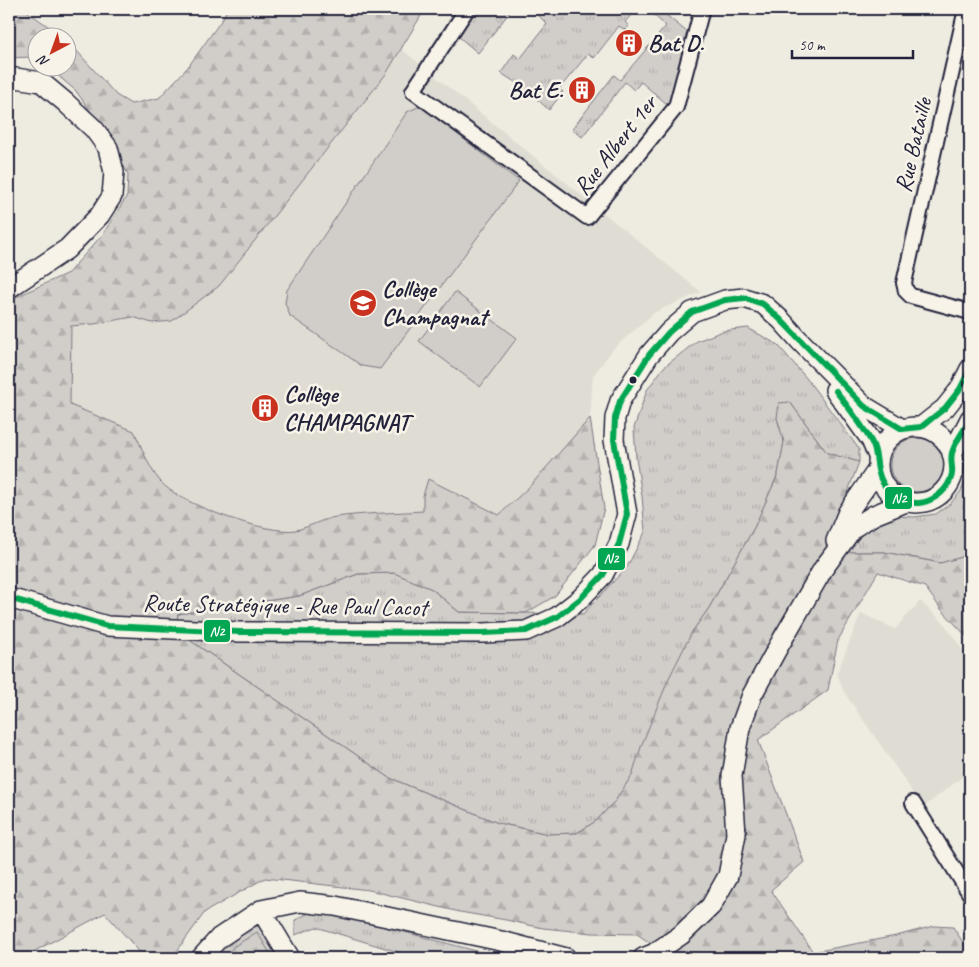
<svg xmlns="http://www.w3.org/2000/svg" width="979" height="967" font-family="Caveat,sans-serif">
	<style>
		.built { fill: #dfdcd4 }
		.grass { fill: url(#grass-tufts); stroke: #7a7882 }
		.forest { fill: url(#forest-firs); stroke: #7a7882 }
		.park { fill: url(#park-crowns); stroke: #7a7882 }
		.garden { fill: #d1cdc9; stroke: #7a7882 }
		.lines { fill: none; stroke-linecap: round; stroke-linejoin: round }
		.street-casing { stroke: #22223b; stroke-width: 18 }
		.secondary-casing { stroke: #22223b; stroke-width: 22 }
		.street { stroke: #f7f3e8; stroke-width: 14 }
		.secondary { stroke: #f7f3e8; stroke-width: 19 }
		.bus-1-casing { stroke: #f7f3e8; stroke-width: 10 }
		.bus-1 { stroke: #00a651; stroke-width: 6 }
		.bus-dot { fill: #22223b; stroke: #f7f3e8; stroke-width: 2 }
		.labels { text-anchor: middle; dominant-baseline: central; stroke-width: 5; stroke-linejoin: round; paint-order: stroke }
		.poi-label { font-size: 24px; font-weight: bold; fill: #22223b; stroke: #f7f3e8; text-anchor: start }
		.street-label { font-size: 24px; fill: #22223b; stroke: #f7f3e8 }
		.line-badge { stroke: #f7f3e8; stroke-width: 2 }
		.badge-label { font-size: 14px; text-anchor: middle; font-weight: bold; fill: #fff }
	</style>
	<defs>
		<pattern id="grass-tufts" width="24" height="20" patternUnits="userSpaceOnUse" patternTransform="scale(1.25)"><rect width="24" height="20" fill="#d1cdc9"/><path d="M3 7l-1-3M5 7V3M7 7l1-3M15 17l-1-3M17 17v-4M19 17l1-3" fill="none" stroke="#b3b0ae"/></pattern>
		<pattern id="forest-firs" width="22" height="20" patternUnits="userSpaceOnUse" patternTransform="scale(1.25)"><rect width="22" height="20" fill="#d1cdc9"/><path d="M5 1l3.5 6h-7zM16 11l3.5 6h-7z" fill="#b3b0ae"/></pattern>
		<pattern id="park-crowns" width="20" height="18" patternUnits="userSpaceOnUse" patternTransform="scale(1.25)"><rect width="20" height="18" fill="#d1cdc9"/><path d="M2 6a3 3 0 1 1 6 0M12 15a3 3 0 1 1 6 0" fill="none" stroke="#b3b0ae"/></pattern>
	</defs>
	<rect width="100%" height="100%" fill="#eeebe1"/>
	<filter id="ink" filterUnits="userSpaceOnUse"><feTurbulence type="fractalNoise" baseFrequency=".02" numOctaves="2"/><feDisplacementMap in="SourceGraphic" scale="10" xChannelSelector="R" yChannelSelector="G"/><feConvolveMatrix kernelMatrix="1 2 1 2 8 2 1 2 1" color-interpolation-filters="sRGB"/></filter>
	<g filter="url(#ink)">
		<path class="built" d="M352,9l349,283 -46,20 -42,37 -20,27 -3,42 14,90 -9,37 -40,51 -29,17 -348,1 -169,-275z
			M920,601l23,21 27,38v111l-49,38 -13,-24 -64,-93 -7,-19 24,-60 34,16z"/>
		<path class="grass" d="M467,9h45l-34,44 -26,-22z
			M545,9h80l7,5 -7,8 4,4 -4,4 -6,-4 -25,32 -6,-4 -29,35 4,3 -14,18 -22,-20 -26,-17 13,-19 6,5 27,-35 -8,-8z
			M647,9h12l35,29 -20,72 -33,-28 -7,8 -9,-8 -43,55 -10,-8 42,-54 6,5 46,-54z
			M748,328l30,17 29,34 52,70v13l-32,-9 -37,-51 -13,16 7,24 -6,32 -23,52 -46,82 -17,24 -60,143 -16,25 -20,21 -19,12 -29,1 -50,-11 -108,-45 -215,-148 3,-16 121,-18 59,-22 37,-1 37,16 27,23 124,2 44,-47 18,-35 -3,-36 -6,-38 -2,-30 13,-38 17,-23 33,-26 26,-10z
			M970,465v90l-29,8 -57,-11h-37l17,-20 31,-16 19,1 22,-3 15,-11 10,-12 9,-21z
			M317,909l186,49h-85l-102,-31 -21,8v-15z
			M258,926l7,5 16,27h-67c13,-12 25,-31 44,-32z"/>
		<path class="forest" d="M9,9h15l39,28 -25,1 -1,22 -5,-3 -23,1z
			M227,9h198l-39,65 -167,212 -47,35 -20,2 -19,-6 -39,7 -23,2 -1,79 64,26c8,16 14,36 26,50 18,23 107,54 136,49 14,-3 26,-11 40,-13 29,-4 58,-4 87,-6v-15l5,-17 71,36 31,-29 60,-68 14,90 -9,37 -40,51 -29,17 -67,-1 -27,-23 -38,-16 -36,1 -59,22 -121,18 -3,16 215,148 108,45 50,11 29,-1 19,-12 20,-21 16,-25 10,-31 27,-66 23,-46 17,-24 46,-82 23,-52 6,-32 -7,-24 2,-15 11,-1 37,51 32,9 -12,32v58h37l56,11 30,-8v85l-29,-31 -16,-22 -47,-15 -40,68 -10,50 -70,50 46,122 -33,28 42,62 83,-16 38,-10 19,1 17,26v5h-298l-35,-24 -45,-1 -49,-5 -37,-8 -46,-8 -91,-22 -104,-12 -60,34 -33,46h-27l-40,-45 -83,45h-13v-658l59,-27 35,-39 24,-38 1,-22 -22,-41 -30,-42 -27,-23h19v-27l48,54 15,9 28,-6 29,-31 35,-49z"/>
		<path class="park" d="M257,932l16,26h-49l9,-11z"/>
		<path class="garden" d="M420,106l99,75 -139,188 -18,-3 -72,-50 -5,-13 2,-13 120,-178z
			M455,292l62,46 -37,49 -61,-46z
			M890 465a27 27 0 1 1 54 0a27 27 0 1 1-54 0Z"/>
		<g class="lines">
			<g class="street-casing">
				<path id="street" d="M467,9l-54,82 174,126 89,-110 26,-98
					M966,9l-62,274 2,8 5,5 59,16
					M913,803l57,91"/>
			</g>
			<g class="secondary-casing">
				<path id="secondary" d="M9,80l7,-2 25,4 24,20 29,27 14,19 6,24 -2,24 -12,19 -33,34 -58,39
					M835,390l36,50 7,16
					M921,427l24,-19 15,-19 10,-20
					M878 465a38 38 0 1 1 76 0a38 38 0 1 1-76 0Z
					M952,454l18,-35
					M836,541l12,-29 30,-43
					M9,598l98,28 132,6 244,1 43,-2 31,-14 23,-18 23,-24 16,-31 8,-30 -13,-74 1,-22 5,-17 29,-46 20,-23 23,-20 33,-12 19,-2 19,6 18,16 18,20 65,66 38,23
					M261,910l29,48
					M201,958l18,-20 42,-28 39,-8 35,4 166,35 65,17
					M643,958l10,-4 28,-19 30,-29 17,-30 8,-42 -4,-58 8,-48 12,-33 25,-46 46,-80 30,-41 21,-13 32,-13"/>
			</g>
			<use href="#street" class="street"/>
			<use href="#secondary" class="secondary"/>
			<g class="bus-1-casing">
				<path id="bus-1" d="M836,391c12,16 25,32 35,50 6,10 5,19 7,29 4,20 21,34 41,33 11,-1 22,-8 28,-17 10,-16 2,-21 5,-33 3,-12 13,-23 18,-34
					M9,598l98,28 132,6 244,1 43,-2 31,-14 23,-18 23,-24 16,-31 8,-30 -13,-74 1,-22 5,-17 29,-46 20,-23 23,-20 33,-12 19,-2 19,6 18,16 83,86 38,23 19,-2 24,-19 15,-19 10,-20"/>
			</g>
			<use href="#bus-1" class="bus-1"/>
		</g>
	</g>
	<defs>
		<g id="building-disc" transform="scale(1.4375)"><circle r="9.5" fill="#c8321e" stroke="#f7f3e8"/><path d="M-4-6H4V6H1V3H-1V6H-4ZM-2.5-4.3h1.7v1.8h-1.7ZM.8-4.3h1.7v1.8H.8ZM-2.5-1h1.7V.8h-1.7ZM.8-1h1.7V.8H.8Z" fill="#fff"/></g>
		<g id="school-disc" transform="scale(1.4375)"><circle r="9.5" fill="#c8321e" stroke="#f7f3e8"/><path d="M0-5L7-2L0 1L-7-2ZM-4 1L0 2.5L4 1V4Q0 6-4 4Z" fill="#fff"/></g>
	</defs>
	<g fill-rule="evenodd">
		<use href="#building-disc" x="629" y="43"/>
		<use href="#building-disc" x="582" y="90"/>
		<use href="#school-disc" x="363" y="303"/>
		<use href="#building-disc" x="265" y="408"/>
	</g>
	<circle class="bus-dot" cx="633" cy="380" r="4.5"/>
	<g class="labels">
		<g class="poi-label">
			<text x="648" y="43">Bat D.</text>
			<text x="563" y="90" text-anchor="end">Bat E.</text>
			<text x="382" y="289">Collège<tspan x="382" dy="28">Champagnat</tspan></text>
			<text x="284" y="394">Collège<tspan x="284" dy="28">CHAMPAGNAT</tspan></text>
		</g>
		<g class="street-label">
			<text transform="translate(615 145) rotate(-52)">Rue Albert 1er</text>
			<text transform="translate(913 145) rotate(-77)">Rue Bataille</text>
			<text transform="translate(285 605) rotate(1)">Route Stratégique - Rue Paul Cacot</text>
		</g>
	</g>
	<g class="line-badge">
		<rect x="884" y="486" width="29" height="24" rx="5" fill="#00a651"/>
		<rect x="597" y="547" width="29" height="24" rx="5" fill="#00a651"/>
		<rect x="203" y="619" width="28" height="24" rx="5" fill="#00a651"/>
	</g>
	<g class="badge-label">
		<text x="899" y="503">N2</text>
		<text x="611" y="563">N2</text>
		<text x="217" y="636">N2</text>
	</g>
	<rect width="979" height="967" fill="none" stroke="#f7f3e8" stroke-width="30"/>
	<rect x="15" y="15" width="949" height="937" fill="none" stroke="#22223b" stroke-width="2" filter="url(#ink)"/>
	<g transform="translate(52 52) rotate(221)"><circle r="24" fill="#f7f3e8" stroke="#a29fa3"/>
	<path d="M0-4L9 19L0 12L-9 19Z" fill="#c8321e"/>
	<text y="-8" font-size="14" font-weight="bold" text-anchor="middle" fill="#22223b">N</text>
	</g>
	<path d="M792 50v8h121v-8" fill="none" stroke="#22223b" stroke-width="2.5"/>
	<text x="799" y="50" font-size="15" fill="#22223b" stroke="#f7f3e8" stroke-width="4" paint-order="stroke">50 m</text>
</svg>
